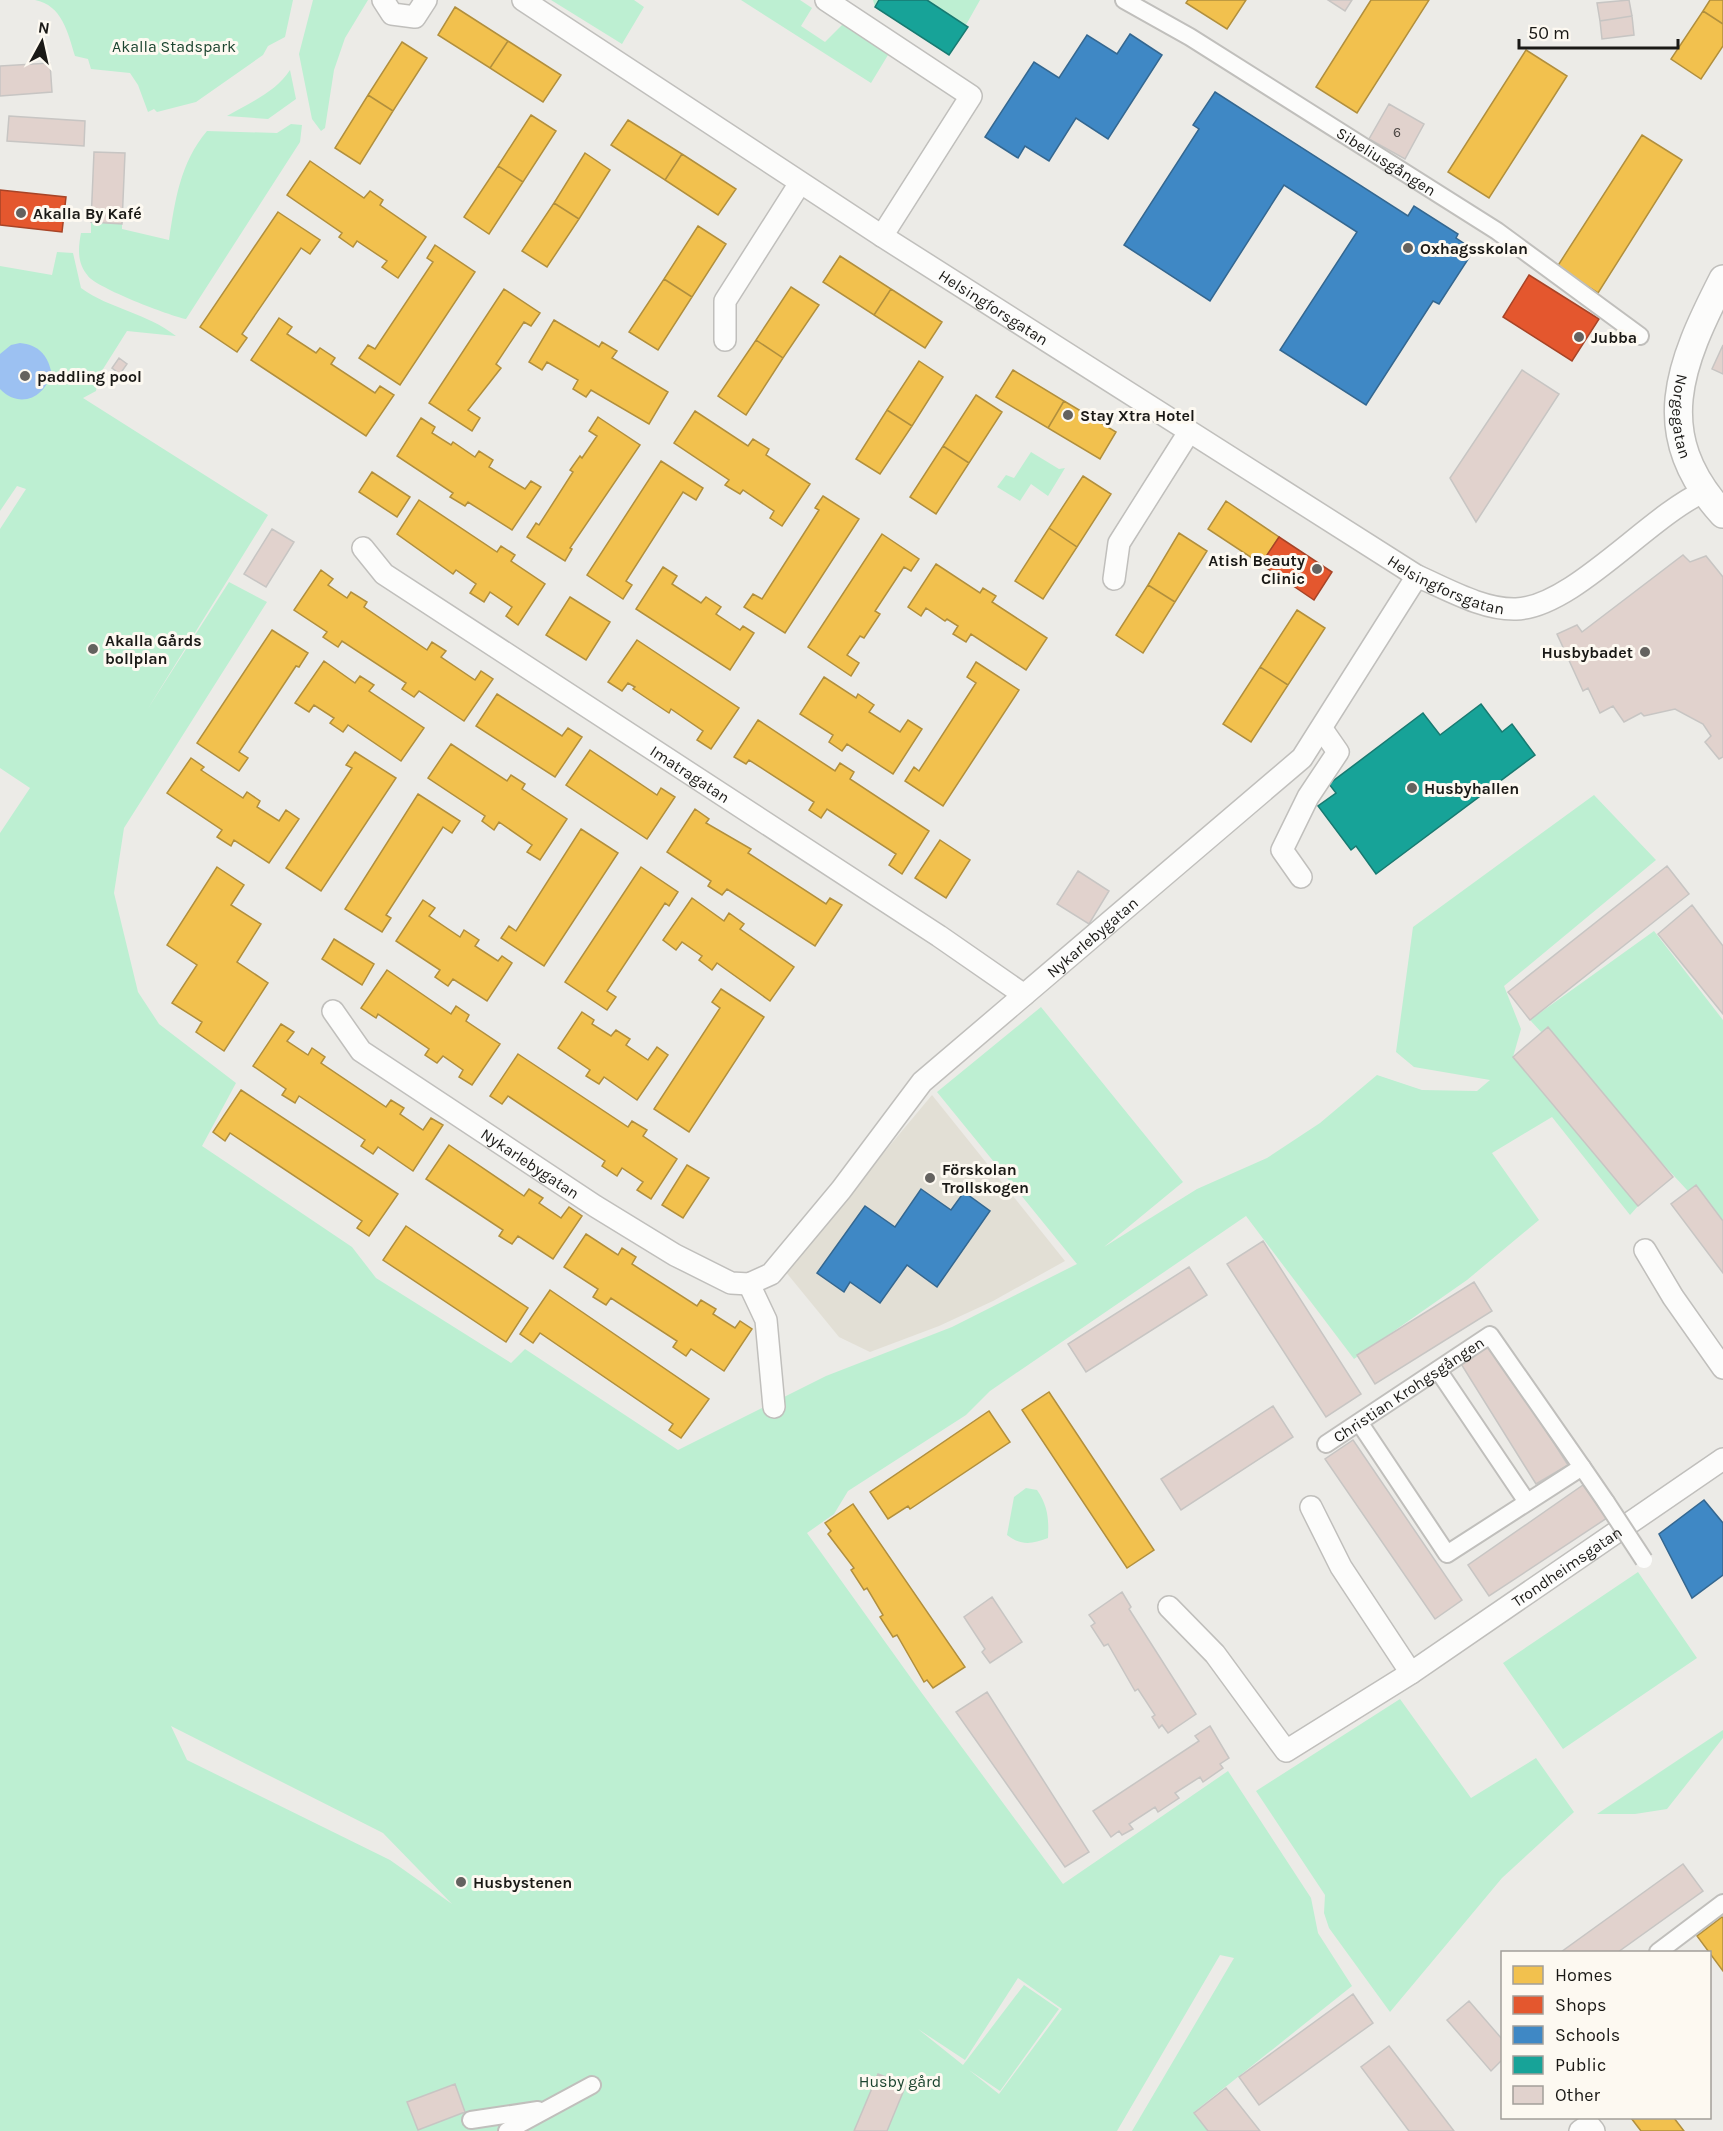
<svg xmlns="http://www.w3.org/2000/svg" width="1723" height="2131" font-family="Karla,sans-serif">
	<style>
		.built { fill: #e2dfd5 }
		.green { fill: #bdefd2; fill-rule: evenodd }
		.water { fill: #9cc1f2 }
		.homes { fill: #f2c14e; stroke: #b18f3d; stroke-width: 1.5 }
		.shops { fill: #e4572e; stroke: #a74427; stroke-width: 1.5 }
		.schools { fill: #3f88c5; stroke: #346790; stroke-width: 1.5 }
		.public { fill: #17a398; stroke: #187a71; stroke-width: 1.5 }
		.building { fill: #e1d2cd; stroke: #c7c5c3; stroke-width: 1.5 }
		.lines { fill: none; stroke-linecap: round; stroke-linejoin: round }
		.pedestrian-casing { stroke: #c0bfbc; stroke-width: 20 }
		.minor-casing { stroke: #c0bfbc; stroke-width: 24 }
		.tertiary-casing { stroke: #c0bfbc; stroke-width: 30 }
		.pedestrian { stroke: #fcfcfb; stroke-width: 16 }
		.minor { stroke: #fcfcfb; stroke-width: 21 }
		.tertiary { stroke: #fcfcfb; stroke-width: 27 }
		.pedestrian-bridge-casing { stroke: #c0bfbc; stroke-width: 20; stroke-linecap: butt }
		.pedestrian-bridge { stroke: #fcfcfb; stroke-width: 16 }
		.poi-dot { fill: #64625f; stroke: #fdf9f1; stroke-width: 2 }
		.labels { text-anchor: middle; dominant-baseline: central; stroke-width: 6; stroke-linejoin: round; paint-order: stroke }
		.number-label { font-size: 14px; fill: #4c4744 }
		.park-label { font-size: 16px; fill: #1b442f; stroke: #fdf9f1 }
		.street-label { font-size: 16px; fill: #1a1916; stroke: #fdf9f1 }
		.poi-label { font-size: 16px; font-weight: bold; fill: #1a1916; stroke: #fdf9f1; text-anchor: start }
	</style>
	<rect width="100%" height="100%" fill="#ecebe7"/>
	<path class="built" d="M932,1095l133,166 -72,40 -54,25 -69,26 -31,-15 -54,-66z"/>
	<path class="green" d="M35,0h258l-8,37 -17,9 -5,9 -67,47 -39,10 -3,-3 -6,3 -10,-27 -8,-12 -39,-4 -3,-10 -13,-3c-7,-23 -13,-51 -40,-56z
		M313,0h55l-23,38 -11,32 -9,58 -4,3 -9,-12 -13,-65z
		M551,0h83l10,7 -22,37z
		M741,0h59l12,8 -11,18 24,16 18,-18 45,31 -17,28z
		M873,0h107l-31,55 -74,-48z
		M290,70l6,29 -28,20 -41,-3c22,-13 49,-24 63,-46z
		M291,124l11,1 -2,17 -114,177c-16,-3 -89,-31 -98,-43 -11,-13 -10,-27 -7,-43h10v-11l31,2v5l47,11c6,-39 11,-77 38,-109l70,2z
		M57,252l16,1 8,35c29,21 66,25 95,48l-49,-5 -29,46 -2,14 -13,7 185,117 -121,195 82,-128 38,20 -143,226 -10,65 24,99 21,32 77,59 -34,63 150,101 24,31 135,85 14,-14 153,101 148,-74 126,-49 125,-63 -140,-172 104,-85 142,175 -79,65 93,-58 70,-31 53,-35 57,-48 45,15 55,1 13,-11 -76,-13 -18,-15 17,-125 181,-132 62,65 -152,126 17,43 -8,28 125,149 -8,9 -78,-98 -60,36 47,67 -72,60 -113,79 -108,-143 -256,175 -24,24 -118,76 -14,23 -27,19 114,159 142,192 165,-113 83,127 7,35 34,53 -158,126 14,19h-76l102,-173 -14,-3 -103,176h-1117v-1298l30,-45 -30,-20v-239l26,-40 -9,-3 -17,25v-245l52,9zM171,1726l212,107 69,71 -62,-44 -203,-100zM1018,1978l44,31 -63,85 -30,-24 31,21 59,-82 -35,-24 -61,80 -45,-36 47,31z
		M1031,452l28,17 6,-1 -17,28 -17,-12 -11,17 -23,-14 9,-12 8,3z
		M1654,931l69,89v209l-193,-209z
		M1026,1488l11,2c11,16 12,29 11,48 -16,6 -27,8 -41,-3l7,-38z
		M1638,1572l59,86 -134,91 -60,-86z
		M1400,1699l71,99 65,-40 38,54 -72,66 -112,134 -61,-84 -5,-15 1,-18 -69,-104z
		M1723,1730v8l-56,71 -32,5h-38z"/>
	<path class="water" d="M20,343c18,2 27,11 31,28 -4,26 -31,39 -51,18v-35l11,-9z"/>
	<path class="homes" d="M1188,0h58l-19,29 -41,-26z
		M1371,0h58l-72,113 -41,-26z
		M1710,0h13v24l-20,-13z
		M455,7l53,34 -18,27 -52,-33z
		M1703,11l20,13v22l-22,33 -30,-20z
		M508,41l53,34 -18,27 -53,-34z
		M402,42l25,16 -34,53 -25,-16z
		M1526,50l41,26 -78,122 -41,-26z
		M368,95l25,16 -33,53 -25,-16z
		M531,115l25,16 -33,51 -25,-16z
		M628,120l54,34 -17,26 -54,-35z
		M1642,135l40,25 -84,133 -41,-26z
		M585,153l25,17 -31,49 -25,-16z
		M682,154l54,35 -18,26 -53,-35z
		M310,161l54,37 6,-7 13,9 -3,5 46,32 -28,41 -16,-11 5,-6 -30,-20 -4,6 -14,-10 3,-4 -55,-38z
		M498,166l25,16 -34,52 -25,-17z
		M554,203l25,16 -32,48 -25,-16z
		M278,212l42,28 -10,14 -9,-6 -59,86 5,4 -10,14 -37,-25z
		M698,226l28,18 -34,53 -28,-18z
		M435,245l40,27 -75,113 -41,-27 9,-13 7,4 58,-87 -6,-4z
		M840,256l51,33 -17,26 -51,-33z
		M664,279l28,18 -34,53 -29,-18z
		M791,287l28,18 -36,53 -27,-18z
		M504,289l36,24 -9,13 -7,-4 -28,42 5,4 -33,42 12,8 -8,13 -43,-28z
		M891,289l51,33 -17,26 -51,-33z
		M279,318l13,9 -5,7 29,19 4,-5 15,10 -4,6 44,29 5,-7 14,9 -28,41 -115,-76z
		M554,320l45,27 3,-5 15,9 -5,7 56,34 -19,32 -58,-34 -5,7 -13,-8 5,-9 -31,-18 -5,8 -13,-8z
		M756,340l27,18 -37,57 -28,-19z
		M919,361l24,16 -31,49 -25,-16z
		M1013,370l51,31 -16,27 -52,-31z
		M976,395l26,17 -33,51 -26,-17z
		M1064,401l52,31 -16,27 -52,-31z
		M887,410l25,16 -32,48 -24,-15z
		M695,411l53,35 5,-7 16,10 -3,6 44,29 -28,42 -12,-8 4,-7 -31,-21 -3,4 -15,-9 4,-5 -55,-37z
		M598,417l42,28 -70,103 2,1 -7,12 -38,-24 9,-14 3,2 34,-53 -3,-2 10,-14 2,2 15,-22 -8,-5z
		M421,418l14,9 -3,6 19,12 2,-3 22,15 4,-6 14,9 -4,7 36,22 6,-8 10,6 -29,43 -44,-28 -3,4 -15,-9 3,-4 -56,-37z
		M943,446l26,17 -33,51 -26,-17z
		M661,461l42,27 -7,12 -13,-8 -57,89 6,4 -9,14 -36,-24z
		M372,472l38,25 -13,20 -38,-25z
		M1083,476l28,18 -34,53 -28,-19z
		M823,496l36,23 -74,114 -41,-26 9,-13 9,5 57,-89 -4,-2z
		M419,500l78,52 4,-6 14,9 -4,6 34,23 -27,41 -12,-9 6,-9 -22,-15 -6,10 -14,-9 6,-9 -20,-14 -3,4 -56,-40z
		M1226,501l53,36 -18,27 -53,-35z
		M1049,528l28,19 -34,52 -28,-18z
		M1179,533l28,18 -32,51 -27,-17z
		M882,534l37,25 -8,12 -7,-4 -29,44 5,3 -16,24 -4,-2 -13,19 12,8 -8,13 -43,-29z
		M936,564l44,29 3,-5 13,8 -4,6 55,36 -21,32 -55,-36 -5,8 -13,-8 5,-8 -11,-7 -2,2 -19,-13 -5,8 -13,-9z
		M663,567l14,9 -5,8 29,19 5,-6 15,10 -5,7 24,16 3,-4 11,7 -24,37 -94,-61z
		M321,570l12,9 -5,6 19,13 4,-6 16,10 -3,5 63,43 5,-8 14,9 -5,6 34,23 6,-9 12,8 -29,42 -45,-30 -5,6 -12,-8 4,-6 -64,-42 -4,6 -15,-10 4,-5 -33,-22z
		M1148,585l27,17 -32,51 -27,-18z
		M570,597l40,25 -24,38 -40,-25z
		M1297,610l28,18 -37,57 -28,-18z
		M272,630l36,23 -9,14 -3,-1 -57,86 9,6 -9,13 -42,-28z
		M637,640l102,68 -28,41 -14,-9 6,-9 -32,-22 -2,4 -36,-24 2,-2 -7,-4 -6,8 -14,-9z
		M324,661l31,22 5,-7 14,9 -5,6 55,37 -23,33 -53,-36 -5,7 -13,-9 4,-5 -20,-13 -5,7 -14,-9z
		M976,662l43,28 -76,116 -38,-25 9,-14 5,4 57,-88 -9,-6z
		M1260,667l28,18 -37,57 -28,-18z
		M824,677l32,21 2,-4 16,11 -5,7 31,20 8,-12 14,9 -29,45 -46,-30 -5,7 -13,-9 4,-7 -33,-21z
		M497,694l65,42 6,-8 14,9 -27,40 -79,-51z
		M758,720l77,51 5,-8 14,9 -4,7 79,52 -27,43 -13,-9 7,-11 -69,-45 -6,9 -12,-8 5,-8 -65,-42 -3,4 -12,-7z
		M451,744l56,37 4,-6 14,9 -3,5 45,30 -27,41 -13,-8 5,-7 -33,-23 -5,8 -12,-9 3,-5 -57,-38z
		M590,750l67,45 4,-7 14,9 -28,42 -81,-54z
		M355,752l41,26 -75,113 -35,-23 66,-100 -6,-3z
		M191,758l13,9 -3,3 42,28 4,-6 13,9 -3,6 22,14 7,-11 13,9 -30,44 -35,-23 -3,6 -14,-9 5,-7 -55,-37z
		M418,794l42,27 -8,12 -9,-6 -57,88 5,3 -9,14 -37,-23z
		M695,809l14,10 -3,4 45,26 -3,4 78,51 4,-6 12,7 -27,41 -88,-57 -5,6 -14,-9 3,-5 -44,-29z
		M581,829l37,24 -74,113 -43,-28 8,-12 7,5z
		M940,840l30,20 -24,38 -31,-20z
		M217,867l27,18 -13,20 30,19 -24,38 31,21 -44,68 -28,-19 6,-10 -30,-19 25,-38 -30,-20z
		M641,867l37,25 -9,14 -4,-3 -58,88 9,6 -9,13 -42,-28z
		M692,898l32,23 5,-8 15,11 -4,5 54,38 -24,34 -53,-38 -5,7 -13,-10 3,-4 -20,-14 -6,8 -13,-10z
		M423,900l12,8 -6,8 31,21 4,-7 15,10 -4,6 23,15 4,-5 10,7 -25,38 -34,-22 -5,7 -13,-9 5,-7 -44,-29z
		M334,939l40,25 -12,21 -40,-26z
		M387,970l64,44 5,-8 13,9 -3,6 34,23 -28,41 -13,-8 4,-7 -20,-14 -6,7 -12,-8 4,-6 -51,-35 -2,4 -15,-10z
		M721,989l43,28 -75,115 -35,-23 66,-101 -8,-6z
		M582,1012l12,8 -2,4 19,12 5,-6 14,9 -4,6 22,15 9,-13 11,8 -31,45 -33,-23 -5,7 -13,-8 4,-6 -32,-22z
		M281,1024l13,8 -7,9 21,14 4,-7 13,9 -4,6 65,44 5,-7 13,8 -4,6 23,16 8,-12 12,7 -30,46 -35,-24 -5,7 -12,-8 4,-6 -66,-44 -4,7 -13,-8 4,-6 -33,-23z
		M518,1054l110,73 4,-6 15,9 -4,6 34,23 -26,40 -14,-9 6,-8 -21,-14 -5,8 -15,-10 3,-5 -97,-65 -6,8 -12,-8z
		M241,1090l157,104 -29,42 -12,-8 5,-7 -132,-88 -5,8 -12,-9z
		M449,1145l75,51 5,-7 14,9 -4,5 22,15 8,-11 13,9 -29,43 -35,-23 -6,8 -13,-8 4,-6 -77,-51z
		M687,1165l22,13 -26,40 -21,-13z
		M406,1226l122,82 -22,34 -123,-82z
		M586,1234l32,21 4,-7 14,9 -4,7 65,42 4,-6 15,9 -3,5 22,14 5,-7 12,8 -28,42 -33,-22 -5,7 -13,-9 4,-6 -66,-43 -5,7 -13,-8 5,-8 -34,-22z
		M550,1290l159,109 -28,39 -12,-8 4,-6 -133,-91 -7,10 -13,-9z
		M1049,1392l105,158 -27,18 -105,-158z
		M989,1411l21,31 -100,67 -2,-3 -20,13 -18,-27z
		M853,1504l112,163 -32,21 -6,-8 -3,2 -27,-47 -4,2 -13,-20 3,-2 -16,-27 -3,2 -13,-20 3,-2 -26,-34 3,-3 -6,-8z
		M1722,1917l1,1v53l-26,-35z
		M1631,2118h43l10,13h-43z"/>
	<path class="shops" d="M0,190l66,7 -4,35 -62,-7z
		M1529,275l70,44 -27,42 -69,-44z
		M1279,537l53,35 -18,28 -53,-36z"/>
	<path class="schools" d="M1130,34l32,21 -54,84 -32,-21 -27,43 -24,-15 -7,12 -33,-21 49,-75 25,16 28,-43 30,19z
		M1215,92l193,124 6,-10 44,28 -2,4 18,12 -35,54 -6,-3 -67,104 -86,-55 77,-118 -73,-47 -74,116 -86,-56 75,-116 -6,-4z
		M921,1189l30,21 13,-18 26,19 -53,76 -30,-22 -27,38 -30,-21 -6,10 -27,-19 48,-67 30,21z
		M1704,1500l19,23v52l-31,23 -33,-64z"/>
	<path class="public" d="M879,0h48l41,27 -19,28 -74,-48z
		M1481,704l21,28 10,-8 23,31 -159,119 -20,-28 -5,4 -33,-44 18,-13 -7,-9 94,-71 17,22z"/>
	<path class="building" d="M1328,0h24l-7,11z
		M1629,0l3,16 -32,5 -3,-18z
		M1632,16l2,19 -32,4 -2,-18z
		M50,63l2,29 -52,4v-30z
		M1389,104l35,20 -19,35 -36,-20z
		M9,116l76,5 -1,25 -77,-5z
		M94,152l31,1 -3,71 -31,-2z
		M1723,345v29l-11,-5z
		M119,358l8,6 -7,10 -8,-6z
		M1522,370l37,24 -83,128 -26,-44z
		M272,529l22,13 -28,45 -22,-13z
		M1683,555l7,7 16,-6 17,21v180l-4,2 -14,-17 6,-6 -8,-12 -28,-15 -31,7 -3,-3 -17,9 -11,-16 -13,7 -12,-25 -5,3 -26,-57 20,-9 5,7z
		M1667,866l22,28 -159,126 -22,-28z
		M1078,871l31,20 -20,33 -32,-20z
		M1692,905l31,41v68l-65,-80z
		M1548,1027l125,150 -35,29 -125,-149z
		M1696,1185l27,36v52l-52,-69z
		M1263,1241l98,153 -35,23 -99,-153z
		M1189,1267l18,28 -121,77 -18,-28z
		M1474,1282l18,29 -117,73 -18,-29z
		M1488,1340l80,125 -32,19 -78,-125z
		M1273,1406l20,31 -112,73 -20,-31z
		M1353,1440l109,160 -27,19 -110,-160z
		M1583,1485l24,33 -118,78 -21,-31z
		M1122,1592l9,15 -2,2 67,105 -28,19 -6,-8 -3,3 -7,-11 3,-2 -17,-26 -3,2 -27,-47 -4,2 -13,-20 4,-3 -6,-8z
		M992,1597l30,45 -32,21 -8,-11 3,-3 -21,-32z
		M987,1692l102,160 -24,15 -109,-155z
		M1210,1726l19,32 -9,6 3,4 -20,14 -3,-5 -25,16 4,5 -21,14 -3,-5 -26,17 4,5 -11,6 -3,-4 -8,6 -18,-26 106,-70 -4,-5z
		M1683,1864l20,27 -85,61h-57z
		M1353,1994l20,29 -114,82 -20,-28z
		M1469,2001l33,38v21l-11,11 -44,-51z
		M1389,2046l65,85h-45l-48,-64z
		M878,2074l28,11 -19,46h-33z
		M455,2084l10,28 -47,18 -11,-28z
		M1226,2088l34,43h-52l-14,-18z"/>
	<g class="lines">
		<g class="pedestrian-casing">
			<g id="pedestrian">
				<path id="s1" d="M1124,0l66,37 307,194 143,105"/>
				<path d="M1438,1370l89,132"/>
				<path id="s2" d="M1326,1444c55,-36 109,-73 164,-109l92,132 -135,87 -88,-132"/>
				<path d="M1582,1467l24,35"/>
				<path d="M1658,1952l65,-49"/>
				<path d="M471,2120l67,-10"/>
				<path d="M507,2131l85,-46"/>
			</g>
		</g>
		<g class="minor-casing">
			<g id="minor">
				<path d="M383,0l9,14 23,3 11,-17"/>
				<path id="s3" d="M523,0l359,236 535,340c30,13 66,34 99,33 57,-2 132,-92 187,-117"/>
				<path d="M826,0l145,96 -89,140"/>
				<path d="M725,340v-39l75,-118"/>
				<path id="s4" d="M363,548l21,26 555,362 85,59"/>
				<path d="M1114,579l5,-36 70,-111"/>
				<path d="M1301,877l-19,-27 26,-53 30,-45 -16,-23"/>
				<path id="s5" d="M333,1011l28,40 234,155 80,49 56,28 18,1 22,-10 70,-84 81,-108 380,-324 115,-182"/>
				<path d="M1645,1250l28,47 50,71"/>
				<path d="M749,1284l17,36 8,87"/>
				<path d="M1311,1507l30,60 70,106"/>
				<path id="s6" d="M1169,1607l46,47 71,97 125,-78 312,-214"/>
				<path d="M1580,2131l9,-6 5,6"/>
			</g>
		</g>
		<g class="tertiary-casing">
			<g id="tertiary">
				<path id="s7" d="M1723,279c-43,84 -74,155 0,235"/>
			</g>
		</g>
		<use href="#pedestrian" class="pedestrian"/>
		<use href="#minor" class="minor"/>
		<use href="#tertiary" class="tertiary"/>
		<g class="pedestrian-bridge-casing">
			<path id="pedestrian-bridge" d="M1606,1502l38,58"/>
		</g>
		<use href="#pedestrian-bridge" class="pedestrian-bridge"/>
	</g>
	<g class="poi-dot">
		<circle cx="21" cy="213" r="6"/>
		<circle cx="1408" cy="248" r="6"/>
		<circle cx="1579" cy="337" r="6"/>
		<circle cx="25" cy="376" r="6"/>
		<circle cx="1068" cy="415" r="6"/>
		<circle cx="1317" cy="569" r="6"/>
		<circle cx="93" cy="649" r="6"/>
		<circle cx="1645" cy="652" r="6"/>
		<circle cx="1412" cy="788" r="6"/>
		<circle cx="930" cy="1178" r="6"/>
		<circle cx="461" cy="1882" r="6"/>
	</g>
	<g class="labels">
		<g class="number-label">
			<text x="1397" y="132">6</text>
		</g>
		<g class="park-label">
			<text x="174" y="46">Akalla Stadspark</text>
			<text x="900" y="2081">Husby gård</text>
		</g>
		<g class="street-label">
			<text stroke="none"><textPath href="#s1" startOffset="308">Sibeliusgången</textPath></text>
			<text stroke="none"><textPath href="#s3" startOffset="562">Helsingforsgatan</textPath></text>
			<text stroke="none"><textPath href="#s7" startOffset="146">Norgegatan</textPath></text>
			<text stroke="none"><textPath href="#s3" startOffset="1094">Helsingforsgatan</textPath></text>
			<text stroke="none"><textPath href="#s4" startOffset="399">Imatragatan</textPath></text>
			<text stroke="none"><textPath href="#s5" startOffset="996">Nykarlebygatan</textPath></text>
			<text stroke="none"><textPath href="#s5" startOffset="252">Nykarlebygatan</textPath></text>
			<text stroke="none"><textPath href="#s2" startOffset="99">Christian Krohgsgången</textPath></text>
			<text stroke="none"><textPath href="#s6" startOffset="522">Trondheimsgatan</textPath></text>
		</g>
		<g class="poi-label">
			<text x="33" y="213">Akalla By Kafé</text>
			<text x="1420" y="248">Oxhagsskolan</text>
			<text x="1591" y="337">Jubba</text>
			<text x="37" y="376">paddling pool</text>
			<text x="1080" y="415">Stay Xtra Hotel</text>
			<text x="1305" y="560" text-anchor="end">Atish Beauty<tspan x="1305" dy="18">Clinic</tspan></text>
			<text x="105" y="640">Akalla Gårds<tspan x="105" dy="18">bollplan</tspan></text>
			<text x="1633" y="652" text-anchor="end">Husbybadet</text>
			<text x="1424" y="788">Husbyhallen</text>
			<text x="942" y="1169">Förskolan<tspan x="942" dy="18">Trollskogen</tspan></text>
			<text x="473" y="1882">Husbystenen</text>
		</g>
	</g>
	<rect x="1501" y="1951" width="210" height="168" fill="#fdf9f1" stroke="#a29f99" stroke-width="1.5"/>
	<rect x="1513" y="1966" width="30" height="18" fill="#f2c14e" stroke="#a29f99" stroke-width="1.5"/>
	<text x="1555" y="1981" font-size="18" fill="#1a1916">Homes</text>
	<rect x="1513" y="1996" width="30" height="18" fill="#e4572e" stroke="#a29f99" stroke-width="1.5"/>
	<text x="1555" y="2011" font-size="18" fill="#1a1916">Shops</text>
	<rect x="1513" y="2026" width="30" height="18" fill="#3f88c5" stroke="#a29f99" stroke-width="1.5"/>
	<text x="1555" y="2041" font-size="18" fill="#1a1916">Schools</text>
	<rect x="1513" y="2056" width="30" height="18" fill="#17a398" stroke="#a29f99" stroke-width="1.5"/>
	<text x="1555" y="2071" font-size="18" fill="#1a1916">Public</text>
	<rect x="1513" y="2086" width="30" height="18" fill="#e1d2cd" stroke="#a29f99" stroke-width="1.5"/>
	<text x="1555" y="2101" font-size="18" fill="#1a1916">Other</text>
	<g transform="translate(42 42) rotate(8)" stroke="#fdf9f1" stroke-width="4.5" paint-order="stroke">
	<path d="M0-4.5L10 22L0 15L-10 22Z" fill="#1a1916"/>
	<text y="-9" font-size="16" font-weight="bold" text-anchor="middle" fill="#1a1916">N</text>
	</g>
	<path d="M1519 39v9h159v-9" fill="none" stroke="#1a1916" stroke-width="3"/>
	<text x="1528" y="39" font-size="18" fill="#1a1916" stroke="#fdf9f1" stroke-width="4.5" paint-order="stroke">50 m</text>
</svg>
